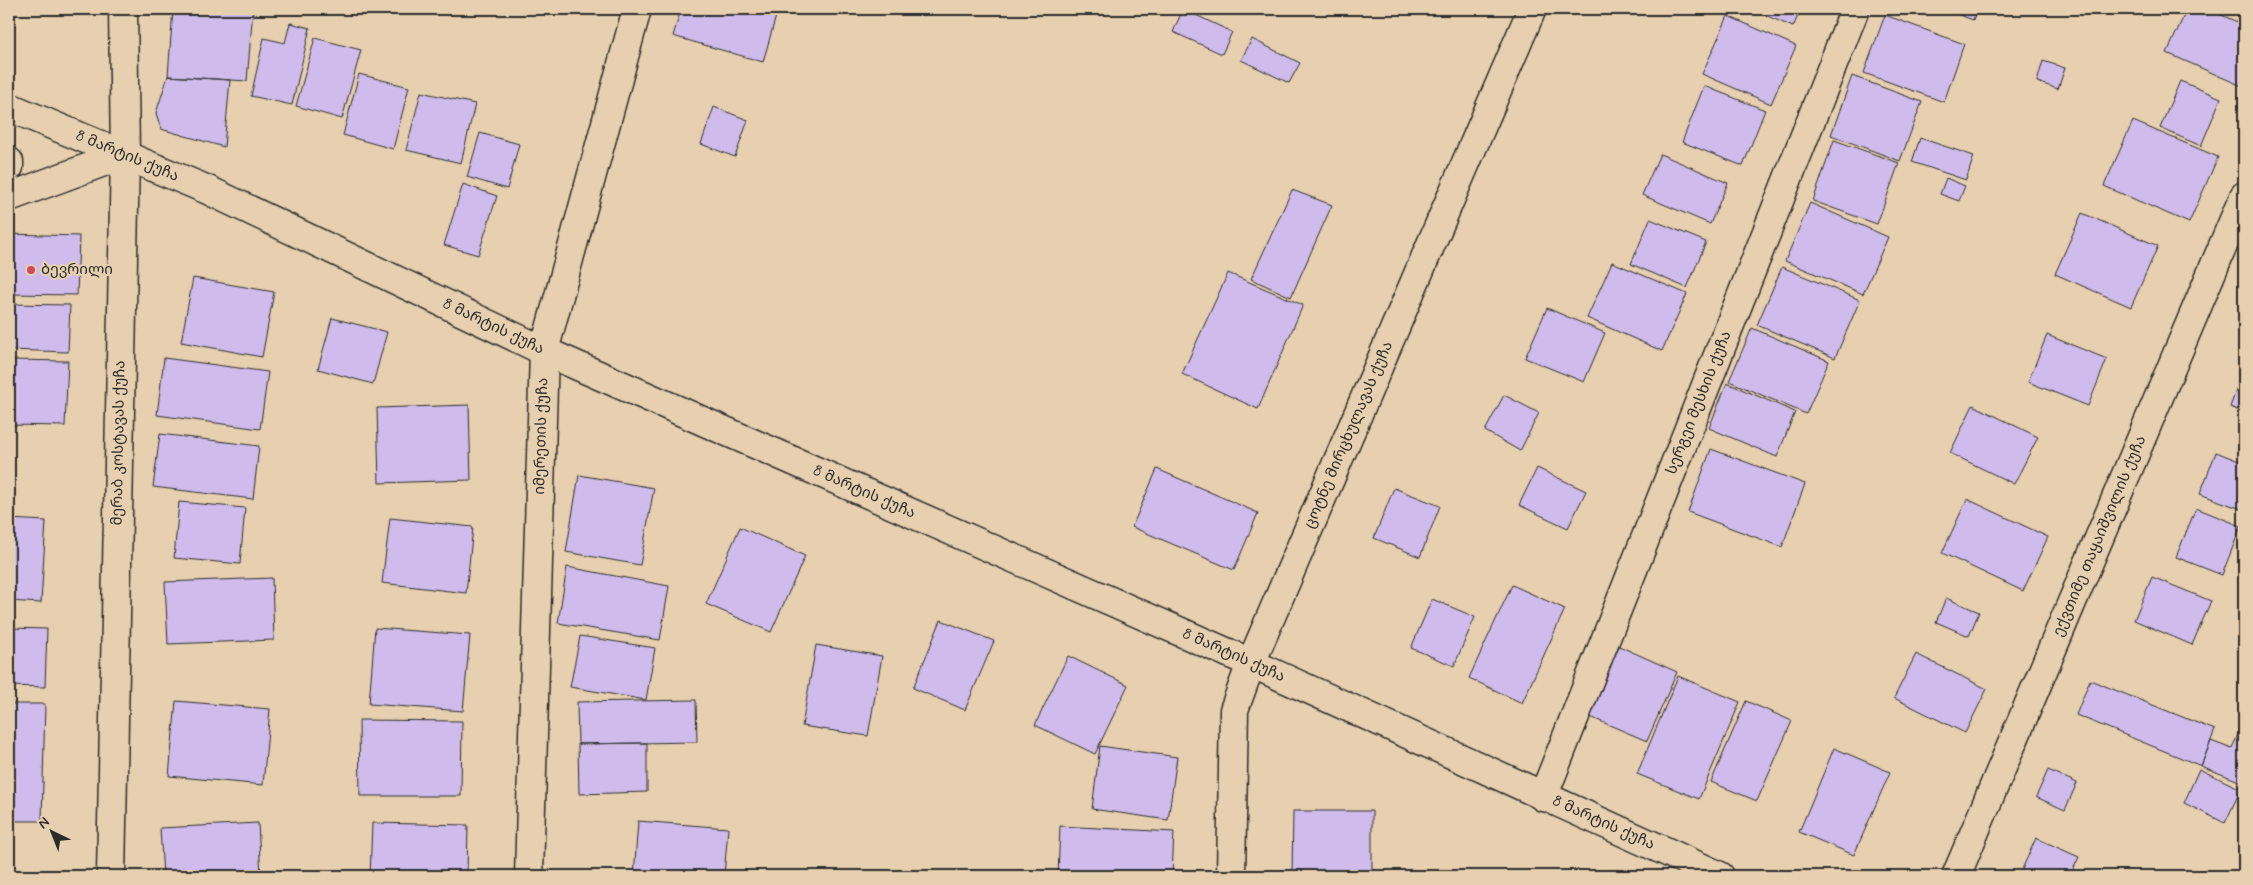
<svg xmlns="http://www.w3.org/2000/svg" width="2253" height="885" font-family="Mynerve,'Noto Sans Georgian',sans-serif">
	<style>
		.building { fill: #d0bcec; stroke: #2b2b2b }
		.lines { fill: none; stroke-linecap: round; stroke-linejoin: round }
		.minor-casing { stroke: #2b2b2b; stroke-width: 31 }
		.tertiary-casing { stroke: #2b2b2b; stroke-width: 31 }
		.trunk-casing { stroke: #2b2b2b; stroke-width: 31 }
		.minor { stroke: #e7d0b0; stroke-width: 28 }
		.tertiary { stroke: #e7d0b0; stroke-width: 28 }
		.trunk { stroke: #e7d0b0; stroke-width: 28 }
		.poi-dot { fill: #d1495b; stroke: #e7d0b0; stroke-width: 2 }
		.labels { text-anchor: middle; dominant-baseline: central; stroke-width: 4; stroke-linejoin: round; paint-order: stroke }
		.street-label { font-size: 15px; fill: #2b2b2b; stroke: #e7d0b0 }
		.poi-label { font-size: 15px; fill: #2b2b2b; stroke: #e7d0b0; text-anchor: start }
	</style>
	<rect width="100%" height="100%" fill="#e7d0b0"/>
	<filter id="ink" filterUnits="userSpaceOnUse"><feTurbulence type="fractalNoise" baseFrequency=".02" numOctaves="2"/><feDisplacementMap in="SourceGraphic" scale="10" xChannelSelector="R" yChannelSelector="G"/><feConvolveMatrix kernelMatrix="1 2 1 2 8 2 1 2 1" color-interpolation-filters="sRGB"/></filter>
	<g filter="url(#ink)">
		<path class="building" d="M173,9h80l-6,72 -79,-5z
			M681,9h97l-15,53 -90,-26z
			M1183,9l49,23 -10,22 -49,-22z
			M1751,9h50l-8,18z
			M1944,9h33l-4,11z
			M2187,9h21l36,16v62l-77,-34z
			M1885,15l79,29 -20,58 -80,-29z
			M1728,16l68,30 -25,58 -69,-30z
			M290,23l20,5 -18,77 -41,-9 13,-58 21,5z
			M315,38l46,12 -19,69 -46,-13z
			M1252,39l48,24 -11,20 -48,-23z
			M2043,61l22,7 -7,21 -21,-7z
			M359,74l50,13 -16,62 -50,-14z
			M168,76l62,4 -6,67 -63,-18 -5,-16z
			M1852,76l70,26 -22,59 -69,-26z
			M2180,81l41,17 -20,48 -41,-18z
			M1704,86l61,24 -22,56 -61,-24z
			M421,92l54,12 -14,59 -55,-13z
			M714,107l34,13 -13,37 -34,-13z
			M2133,121l85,36 -29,66 -85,-37z
			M480,133l39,11 -12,45 -40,-12z
			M1920,138l54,18 -8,24 -54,-18z
			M1834,140l65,23 -22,61 -64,-23z
			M1660,154l68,29 -18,41 -68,-29z
			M1946,178l19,8 -6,15 -19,-7z
			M463,184l34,12 -19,59 -34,-10z
			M1292,190l40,15 -41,92 -40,-18z
			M1810,203l78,34 -25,57 -78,-33z
			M2082,213l76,33 -27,61 -76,-33z
			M1650,219l56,23 -19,46 -56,-24z
			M9,234l70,2 -2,59 -68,-1z
			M1612,262l75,32 -25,57 -75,-33z
			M1782,267l78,33 -25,58 -78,-33z
			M1228,273l75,32 -45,104 -76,-35z
			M193,278l81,14 -12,65 -81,-15z
			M9,304l61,1 -2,47 -59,-2z
			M1547,308l58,25 -21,49 -59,-24z
			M332,318l55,14 -14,52 -55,-15z
			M1752,328l77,33 -23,53 -77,-33z
			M2047,335l60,24 -19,47 -60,-24z
			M164,358l104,14 -8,57 -103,-14z
			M9,360l59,1 -3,65 -56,-1z
			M2244,369v44l-14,-6z
			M1727,383l68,29 -18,45 -68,-29z
			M1504,395l35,18 -19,38 -35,-20z
			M469,405l2,75 -92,3 -2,-75z
			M1973,405l65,32 -24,47 -64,-31z
			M160,434l99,12 -6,53 -100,-12z
			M1711,449l94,35 -23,63 -94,-35z
			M2216,452l28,11v47l-44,-16z
			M1537,468l49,23 -18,37 -49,-23z
			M1157,469l101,44 -24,57 -102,-43z
			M579,475l75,13 -14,77 -74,-13z
			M1394,488l46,18 -20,51 -46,-19z
			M1967,499l81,38 -25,54 -81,-38z
			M179,502l66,6 -5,56 -66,-6z
			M2196,508l45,18 -19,49 -46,-18z
			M390,518l83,9 -7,66 -84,-10z
			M9,519l37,2 -5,82 -32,-2z
			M740,527l65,29 -34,76 -65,-28z
			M567,567l102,19 -9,54 -102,-17z
			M2152,577l59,24 -19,44 -58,-25z
			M272,578l2,62 -106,4 -3,-62z
			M1512,585l53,24 -43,94 -53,-25z
			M1946,598l33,14 -10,24 -33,-14z
			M1432,599l43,18 -21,49 -43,-18z
			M941,620l53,21 -29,69 -52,-22z
			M9,628l38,1 -2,58 -36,-1z
			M375,628l95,7 -7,76 -94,-7z
			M580,636l75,12 -9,52 -76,-13z
			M816,645l66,11 -14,80 -66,-10z
			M1619,646l58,26 -30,69 -59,-25z
			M1916,654l71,35 -22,44 -71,-35z
			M1068,656l60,29 -33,69 -60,-29z
			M1678,676l62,26 -41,97 -62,-25z
			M2090,680l125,50 -14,36 -125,-51z
			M696,700l1,42 -119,2 -1,-42z
			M176,701l94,8 -7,76 -94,-9z
			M1746,701l46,20 -35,80 -46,-19z
			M9,704h36l-3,117h-33z
			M359,720l103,1 -1,75h-101z
			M2244,720v63l-43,-17 10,-25 21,8z
			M647,743v49l-68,2 -1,-50z
			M1100,746l77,11 -9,63 -76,-11z
			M1834,748l56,24 -36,83 -55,-23z
			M2199,769l42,20 -16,34 -41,-20z
			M2048,770l29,13 -12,27 -29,-13z
			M1293,811h79v65h-80z
			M638,821l90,7 -4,48h-90z
			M258,823l3,53h-98l-3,-48z
			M372,823l96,2 -1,51h-97z
			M1060,826l114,6 -2,44h-114z
			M2036,838l43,19 -9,19h-51z
			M9,871l51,4v1h-51z"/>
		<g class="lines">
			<g class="minor-casing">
				<g id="minor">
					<path d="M123,9l2,145"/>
					<path id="s1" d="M1543,797l312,-788"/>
					<path id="s2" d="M529,876l15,-525 93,-342"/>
					<path id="s3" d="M1231,876l3,-166 17,-47 281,-654"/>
					<path id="s4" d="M1956,876l288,-680"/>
				</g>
			</g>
			<g class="tertiary-casing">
				<path id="tertiary" d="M9,162v5
					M9,197l116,-43 -14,722"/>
			</g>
			<g class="trunk-casing">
				<g id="trunk">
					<path id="s5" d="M9,107l199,83 336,161 707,312 469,213"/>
				</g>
			</g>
			<use href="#minor" class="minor"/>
			<use href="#tertiary" class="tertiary"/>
			<use href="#trunk" class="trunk"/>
		</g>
	</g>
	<circle class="poi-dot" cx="31" cy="270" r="5"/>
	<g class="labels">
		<g class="street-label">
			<text stroke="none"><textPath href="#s5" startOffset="128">8 მარტის ქუჩა</textPath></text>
			<text stroke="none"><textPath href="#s5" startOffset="532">8 მარტის ქუჩა</textPath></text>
			<text stroke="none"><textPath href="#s1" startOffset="424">სერგეი მესხის ქუჩა</textPath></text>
			<text stroke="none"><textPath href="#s3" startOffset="464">ცოტნე მირცხულავას ქუჩა</textPath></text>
			<text stroke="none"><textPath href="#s2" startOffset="440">იმერეთის ქუჩა</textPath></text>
			<text transform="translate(119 443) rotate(-89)">მერაბ კოსტავას ქუჩა</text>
			<text stroke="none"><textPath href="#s5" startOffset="938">8 მარტის ქუჩა</textPath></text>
			<text stroke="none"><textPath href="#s4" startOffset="369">ექვთიმე თაყაიშვილის ქუჩა</textPath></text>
			<text stroke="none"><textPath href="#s5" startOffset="1342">8 მარტის ქუჩა</textPath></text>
			<text stroke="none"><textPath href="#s5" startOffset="1748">8 მარტის ქუჩა</textPath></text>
		</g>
		<g class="poi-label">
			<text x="41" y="270">ბევრილი</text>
		</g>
	</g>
	<rect width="2253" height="885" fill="none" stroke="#e7d0b0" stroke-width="30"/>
	<rect x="15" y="15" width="2223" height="855" fill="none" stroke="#2b2b2b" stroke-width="2" filter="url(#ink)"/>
	<g transform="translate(52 832) rotate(317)" stroke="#e7d0b0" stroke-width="4" paint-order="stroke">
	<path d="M0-4L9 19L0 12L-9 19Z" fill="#2b2b2b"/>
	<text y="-8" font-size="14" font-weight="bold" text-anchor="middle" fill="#2b2b2b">N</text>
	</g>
</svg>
